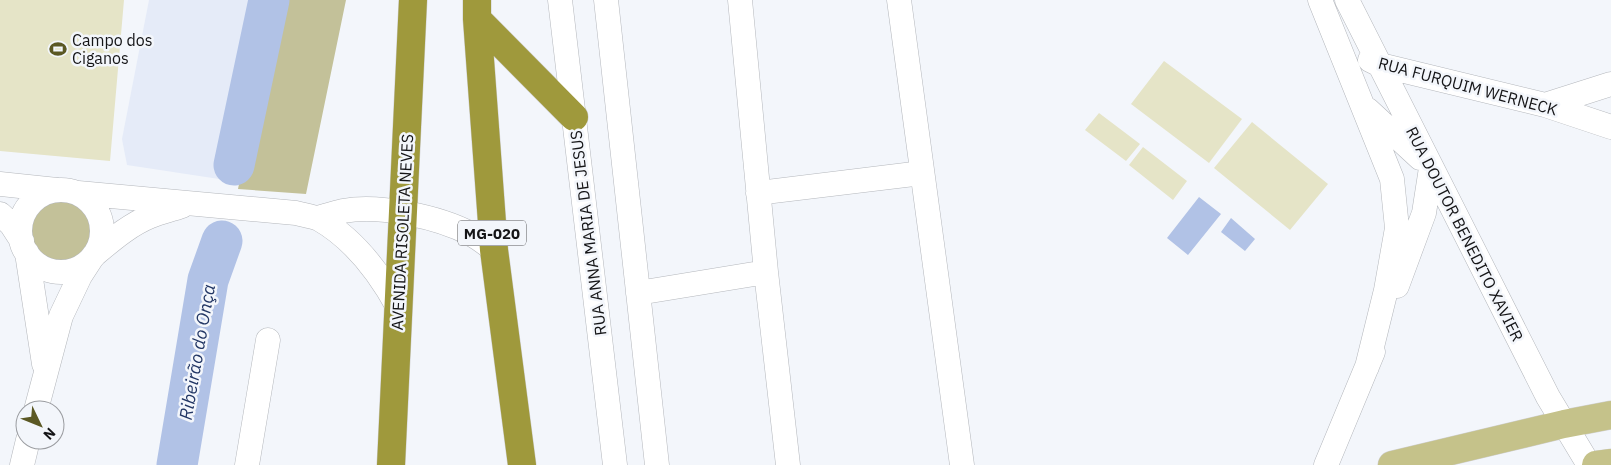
<svg xmlns="http://www.w3.org/2000/svg" width="1611" height="465" font-family="'IBM Plex Sans',sans-serif">
	<style>
		.built { fill: #e5ebf8 }
		.green { fill: #e5e4c7 }
		.forest { fill: #c3c199 }
		.water { fill: #b1c2e6 }
		.lines { fill: none; stroke-linecap: round; stroke-linejoin: round }
		.river { stroke: #b1c2e6; stroke-width: 41 }
		.minor-casing { stroke: #b4b7bc; stroke-width: 25 }
		.major-casing { stroke: #d0d0d1; stroke-width: 29 }
		.highway-casing { stroke: #d0d0d1; stroke-width: 29 }
		.minor { stroke: #fff; stroke-width: 24 }
		.major { stroke: #c5c28a; stroke-width: 28 }
		.highway { stroke: #9f993c; stroke-width: 28 }
		.labels { text-anchor: middle; dominant-baseline: central; stroke-width: 5; stroke-linejoin: round; paint-order: stroke }
		.shield { fill: #f3f6fb; stroke: #58585b; stroke-width: 1 }
		.shield-label { font-size: 15px; font-weight: bold; fill: #151517 }
		.poi-label { font-size: 16px; fill: #151517; stroke: #f3f6fb; text-anchor: start }
		.street-label { font-size: 16px; fill: #151517; stroke: #f3f6fb }
		.water-label { font-size: 18px; font-style: italic; fill: #223664; stroke: #f3f6fb }
	</style>
	<rect width="100%" height="100%" fill="#f3f6fb"/>
	<path class="built" d="M149,0h103l-33,179 -92,-14 -5,-26z"/>
	<path class="green" d="M0,0h124l-14,161 -110,-10z
		M1164,61l78,58 -33,44 -78,-59z
		M1099,113l41,31 -14,17 -41,-31z
		M1252,122l76,62 -38,46 -76,-62z
		M1143,147l44,34 -14,19 -44,-35z"/>
	<path class="forest" d="M276,0h70l-40,194 -68,-5z
		M65,198c19,3 36,24 29,43 -3,8 -12,15 -17,22h-26c-6,-4 -12,-7 -16,-13 -2,-3 -3,-7 -4,-11 -9,-25 12,-38 34,-41z"/>
	<path class="water" d="M1199,197l22,17 -33,41 -21,-17z
		M1231,218l24,21 -10,12 -24,-19z"/>
	<g class="lines">
		<path class="river" d="M234,165l35,-165
			M177,465l31,-185 14,-39"/>
		<g class="minor-casing">
			<path id="minor" d="M560,0l55,465
				M606,0l51,465
				M740,0l26,272 22,193
				M899,0l63,465
				M1320,0l72,179 5,49 -11,62 -19,77
				M1347,0l201,397 41,68
				M1370,60l10,5 165,40 66,22
				M1545,105l66,-21
				M1368,110l52,48
				M0,184l57,6
				M20 231a41 41 0 1 1 82 0a41 41 0 1 1-82 0Z
				M78,193l218,20c7,2 16,3 23,6 35,20 60,53 79,88
				M758,193l164,-20
				M0,214l11,10 11,17
				M317,218c9,-2 17,-5 26,-7 36,-7 96,6 128,23 8,4 15,10 23,16
				M27,253l17,111
				M94,255c18,-15 35,-30 57,-39 9,-4 20,-6 31,-10
				M1397,286l27,-73 7,-45
				M638,293l128,-21
				M36,410l25,-94 19,-40 11,-17
				M22,465l6,-25
				M247,465l21,-125
				M1326,465l47,-113"/>
		</g>
		<g class="major-casing">
			<path id="major" d="M1392,465l172,-41 47,-9
				M1596,465l15,-2"/>
		</g>
		<g class="highway-casing">
			<path id="highway" d="M477,0v19l17,231 28,215
				M477,19l97,98
				M391,465l22,-465"/>
		</g>
		<use href="#minor" class="minor"/>
		<use href="#major" class="major"/>
		<use href="#highway" class="highway"/>
	</g>
	<defs>
		<g id="stadium-bare" transform="scale(1.35)"><path d="M0-5a6.5 5 0 1 0 0 10a6.5 5 0 1 0 0-10ZM-3.5-1.8h7v3.6h-7Z" fill="#5b5824" stroke="#f3f6fb" stroke-width="2.5" paint-order="stroke"/></g>
	</defs>
	<g fill-rule="evenodd">
		<use href="#stadium-bare" x="58" y="49"/>
	</g>
	<g class="labels">
		<rect class="shield" x="458" y="220.5" width="68" height="25" rx="4"/>
		<g class="shield-label">
			<text x="492" y="233">MG-020</text>
		</g>
		<g class="poi-label">
			<text x="72" y="40">Campo dos<tspan x="72" dy="18">Ciganos</tspan></text>
		</g>
		<g class="street-label">
			<text transform="translate(1468 86) rotate(15)">RUA FURQUIM WERNECK</text>
			<text transform="translate(402 232) rotate(-87)">AVENIDA RISOLETA NEVES</text>
			<text transform="translate(588 233) rotate(-97)">RUA ANNA MARIA DE JESUS</text>
			<text transform="translate(1465 234) rotate(63)">RUA DOUTOR BENEDITO XAVIER</text>
		</g>
		<g class="water-label">
			<text transform="translate(197 352) rotate(-80)">Ribeirão do Onça</text>
		</g>
	</g>
	<g transform="translate(40 425) rotate(133)"><circle r="24" fill="#f3f6fb" stroke="#9a9ca0"/>
	<path d="M0-4L9 19L0 12L-9 19Z" fill="#5b5824"/>
	<text y="-8" font-size="14" font-weight="bold" text-anchor="middle" fill="#151517">N</text>
	</g>
</svg>
